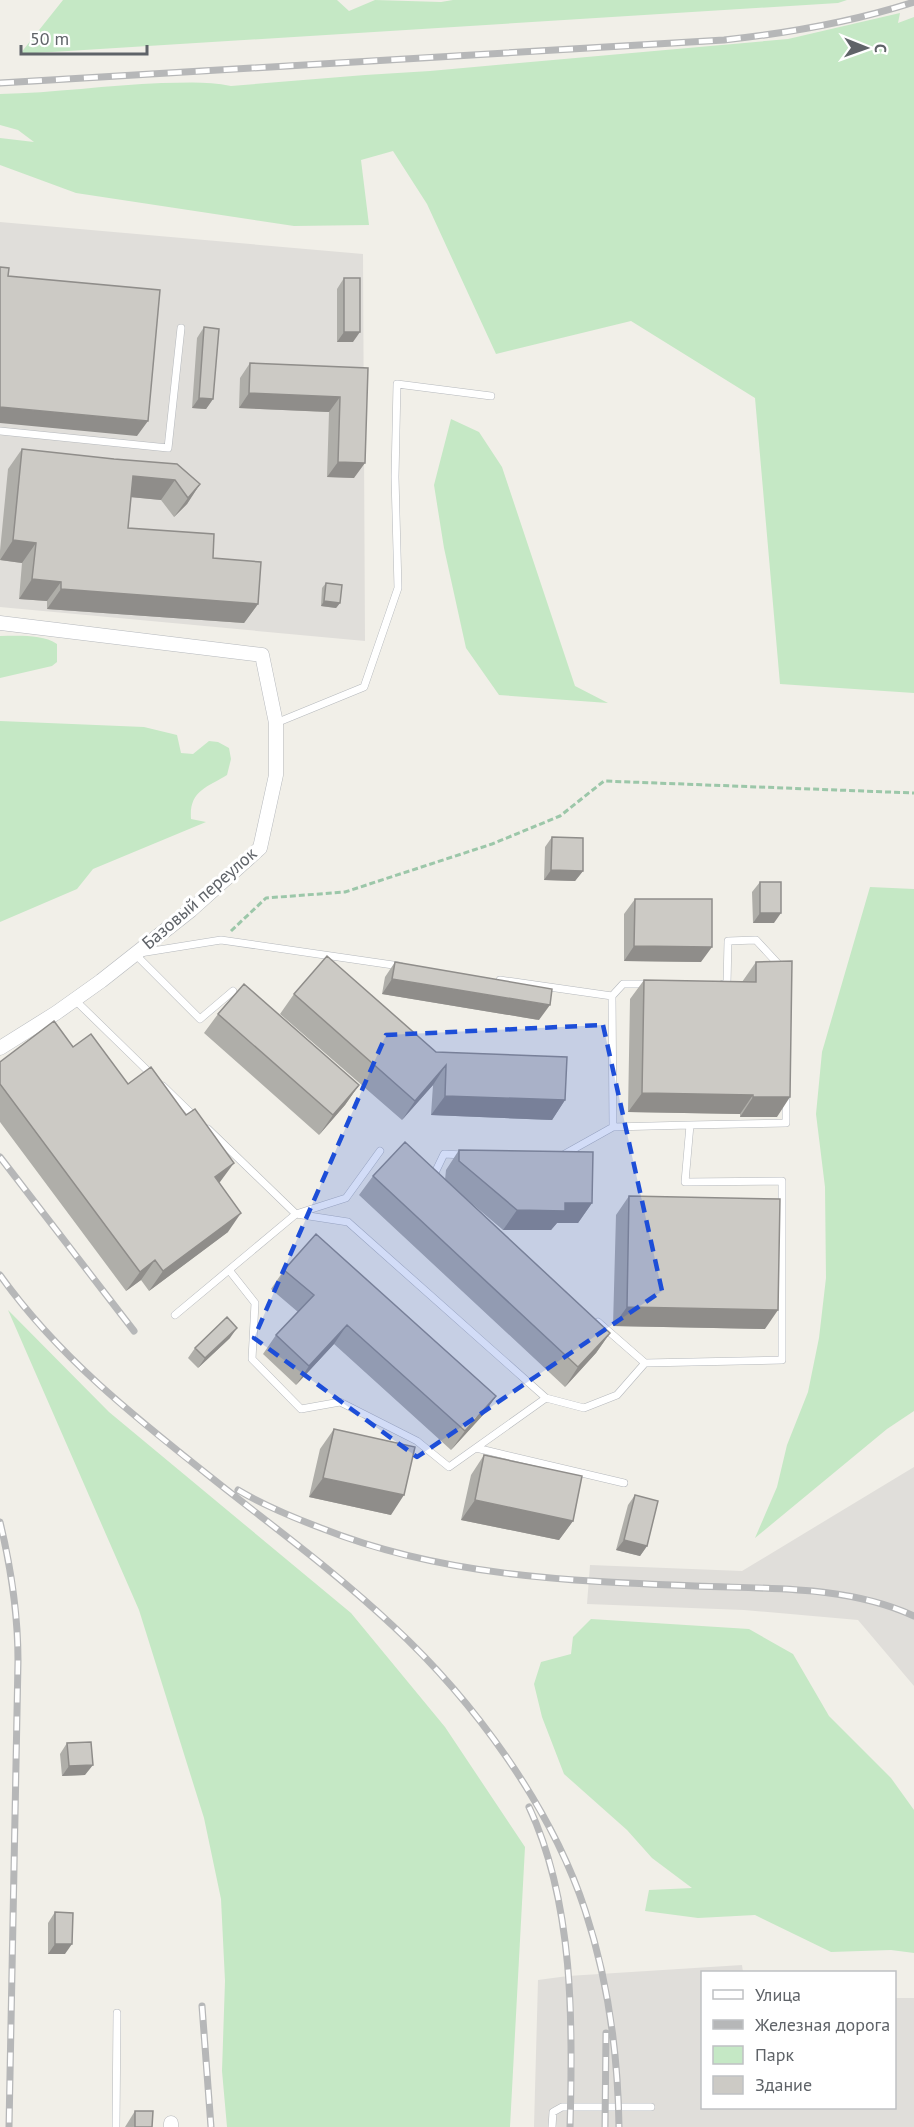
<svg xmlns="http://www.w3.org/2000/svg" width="914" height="2127" font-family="'PT Sans',sans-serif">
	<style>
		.industrial { fill: #e0deda }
		.green { fill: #c5e8c5 }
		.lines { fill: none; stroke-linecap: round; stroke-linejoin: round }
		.lane-casing { stroke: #b5b8bc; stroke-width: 8 }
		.street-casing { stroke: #b5b8bc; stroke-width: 15 }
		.path { stroke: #9cc7a9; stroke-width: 3; stroke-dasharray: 6 3; stroke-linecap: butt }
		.lane { stroke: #fff; stroke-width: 7 }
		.street { stroke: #fff; stroke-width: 14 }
		.rail-casing { stroke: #b6b7b8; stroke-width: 7 }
		.rail { stroke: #fff; stroke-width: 4.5; stroke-dasharray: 14; stroke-linecap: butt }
		.wall { fill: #afaea9 }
		.shaded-wall { fill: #8f8d8a }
		.building { fill: #cccac5; stroke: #8f8d8a; stroke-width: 1.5 }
		.marked { fill: #1d4ed8; fill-opacity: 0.2; stroke: #1d4ed8; stroke-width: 4.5; stroke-dasharray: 12 8; stroke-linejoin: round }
		.labels { text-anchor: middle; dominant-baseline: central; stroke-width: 6; stroke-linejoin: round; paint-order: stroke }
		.street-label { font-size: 18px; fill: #5f6368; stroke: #fff }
	</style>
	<rect width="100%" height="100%" fill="#f1efe8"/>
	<path class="industrial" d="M0,222l363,32 2,387 -365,-34z
		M914,1467v219l-56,-66 -114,-10 -157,-6 3,-39 152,6z
		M742,1965l1,7h-41v136h192l1,-110h19v129h-380l4,-147 30,-4z"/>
	<path class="green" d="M63,0h274l12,11 26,-11 66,2 12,-2h394l-9,3 -818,51z
		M900,13l-2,10 16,-6v676l-134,-9 -25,-286 -124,-77 -135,33 -69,-150 -34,-53 -32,9 8,65 -75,1 -218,-33 -76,-28v-27l34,4 -16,-12 -18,-5v-31c54,-1 108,-9 162,-11 23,0 45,-2 69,3l134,-11 65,-4 358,-32z
		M451,419l28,13 23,35 73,219 33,17 -109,-8 -33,-47 -22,-100 -10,-63z
		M0,636c18,0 42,-2 57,8v18l-5,4 -52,12z
		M0,721l144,6 33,8 4,18 12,1 16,-13 9,1 11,6 2,11 -4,16c-21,13 -38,16 -36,44l15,3 -113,47 -16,20 -77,33z
		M870,887l44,2v522l-27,18 -132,109 22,-51 10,-42 21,-53 11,-54 7,-60 -1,-91 -9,-73 6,-62z
		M8,1310l101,102 242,201 94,114 80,120 -15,280h-283l-5,-56 3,-90 -4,-82 -17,-81 -65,-208z
		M591,1619l158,10 44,25 36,62 62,62 23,32v143l-23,-3 -60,2 -76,-37 -57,3 -53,-7 4,-21 43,-2 -40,-30 -25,-28 -63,-56 -22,-57 -8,-33 7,-22 30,-8 2,-17z"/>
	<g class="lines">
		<g class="lane-casing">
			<path id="lane" d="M0,431l168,17 13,-120
				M276,723l88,-36 34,-99 -3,-111 2,-93 94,12
				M140,953l81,-13 179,26
				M135,954l65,65 33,-28
				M500,980l112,16 1,131
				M723,984h4l1,-43 28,-1 25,27
				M612,996l11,-12h26
				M75,1000l78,76
				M163,1086l33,32
				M690,1125l96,-2v-27
				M208,1129l88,85 52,8 198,176 -97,69 -32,-26 -77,-39 -39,7 -49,-50 3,-56 -26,-33
				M432,1179l12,-25 19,1
				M175,1315l121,-101 50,-16 34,-47
				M598,1322l47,41
				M546,1398l38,10 33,-13 28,-32 137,-3v-179l-97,1 5,-57 -77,2 -50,28
				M476,1448l148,35
				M116,2127l1,-114
				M552,2127l1,-15 9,-5h89"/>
		</g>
		<g class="street-casing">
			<path id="street" d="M0,623l262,32 14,68v52l-16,73 -69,62 -90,71 -45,32 -56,35
				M171,2123v4"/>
		</g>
		<path class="path" d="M231,931l35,-33 79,-6 147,-48 68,-28 44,-35 310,12"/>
		<use href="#lane" class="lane"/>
		<use href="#street" class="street"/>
		<g class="rail-casing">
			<path id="rail" d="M0,83l724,-43c65,-7 128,-18 190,-38
				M0,1157l134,174
				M0,1275c61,86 145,150 227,215 56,44 114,87 166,136 80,74 158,180 192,284 23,70 33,144 34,217
				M238,1490c27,16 54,27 83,38 120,48 246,53 374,58 72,3 152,-1 219,30
				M0,1522c11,46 18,91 18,139l-9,466
				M529,1807c45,96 44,216 41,320
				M202,2006l9,121
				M605,2127l1,-94"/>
		</g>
		<use href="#rail" class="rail"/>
	</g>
	<path class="wall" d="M344,278l9,64h-16v-53z
		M204,327l9,72 -7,10 -14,-1 5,-70z
		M250,363l118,5 -14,110 -27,-1 2,-65 -90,-4 1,-30z
		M22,449l178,35 -13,20 -13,13 -13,-17 -30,-3 -3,31 85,30 45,46 -14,19 -197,-14v-8l-28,-2 3,-36 -22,-3v-9l8,-82z
		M326,583l14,20 -4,5 -15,-2 1,-18z
		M552,837l31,34 -8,10 -31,-1 1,-33z
		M760,882l14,41h-21l-1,-31z
		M635,899l66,63 -77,-1v-47z
		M395,962l144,58 -157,-26 3,-17z
		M756,962l21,155h-37v-3l-112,-2 2,-113 14,-19 98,2z
		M294,994l142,58 129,48 -13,20 -121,-5 2,-30 -31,35 -122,-106z
		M218,1014l141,71 -14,20 -26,30 -115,-102z
		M73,1047l55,37 92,98 -1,1 9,49 -79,59 -8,-11 -15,11 -126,-169v-60z
		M459,1150l133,53 -14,20h-21l-6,7h-48l-47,-40 154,143 -14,20 -31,34 -206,-192 14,-19 72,4 1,-10z
		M629,1196l136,133 -152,-3 3,-111z
		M284,1270l212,126 -13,19 -32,35 -117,-106 -38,41 -33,-31 13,-19 22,-23 -27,-23z
		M230,1338l-32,30 -10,-10 7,-10z
		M334,1429l57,86 -82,-18 11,-48z
		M484,1455l89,66 -14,19 -98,-20 10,-45z
		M635,1495l12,51 -7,10 -24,-6 12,-45z
		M67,1743l18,32 -23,1 -2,-22z
		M55,1912l10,42h-17v-31z
		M135,2111l17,16h-27z"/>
	<path class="shaded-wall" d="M344,332h16l-7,10h-16z
		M249,393l91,4 -11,15 -90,-4z
		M199,398l14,1 -7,10 -14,-1z
		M0,407l148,14 -11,15 -137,-13z
		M338,462l27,1 -11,15 -27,-1z
		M133,476l42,4 -14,20 -42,-4z
		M200,484l-13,20 -13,13 14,-19z
		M13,540l23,3 -14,20 -22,-3z
		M32,579l29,3 -14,19 -28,-2z
		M61,589l197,15 -14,19 -197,-14z
		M324,601l16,2 -4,5 -15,-2z
		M551,870l32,1 -8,10 -31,-1z
		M760,913h21l-7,10h-21z
		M634,946l78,1 -11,15 -77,-1z
		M392,979l158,26 -11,15 -157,-26z
		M446,1065l-13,20 -31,35 13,-19z
		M359,1085l-14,20 -26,30 14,-20z
		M642,1093l111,2 -13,19 -112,-2z
		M445,1096l120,4 -13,20 -121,-5z
		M753,1097h37l-13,20h-37z
		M234,1163l-14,19 -19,15 14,-20z
		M565,1203h27l-14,20h-21l-6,7h-48l14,-20z
		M241,1213l-13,19 -79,59 14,-20z
		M155,1260l-14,20 -15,11 14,-19z
		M627,1307l151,3 -13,19 -152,-3z
		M347,1325l-13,19 -38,41 13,-19z
		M237,1328l-7,10 -32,30 7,-10z
		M610,1333l-14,20 -31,34 13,-20z
		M496,1396l-13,19 -32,35 14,-19z
		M323,1478l81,17 -13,20 -82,-18z
		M475,1500l98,21 -14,19 -98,-20z
		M624,1540l23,6 -7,10 -24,-6z
		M93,1765l-8,10 -23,1 7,-10z
		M55,1944h17l-7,10h-17z"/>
	<path class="building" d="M0,267l9,1 -1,8 152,14 -12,131 -148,-14z
		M344,278h16v54h-16z
		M204,327l15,2 -6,70 -14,-1z
		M250,363l118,5 -3,95 -27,-1 2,-65 -91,-4z
		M22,449l92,10 63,5 23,20 -12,14 -13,-18 -42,-4 -5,52 86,6 -1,24 48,4 -3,42 -197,-15v-7l-29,-3 4,-36 -23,-3z
		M326,583l16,2 -2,18 -16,-2z
		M552,837l31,1v33l-32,-1z
		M760,882h21v31h-21z
		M635,899h77v48l-78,-1z
		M327,956l109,96 131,5 -2,43 -120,-4 1,-31 -31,36 -121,-107z
		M792,961l-2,136h-37v-2l-111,-2 2,-113 112,2v-20z
		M395,962l157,27 -2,16 -158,-26z
		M244,984l115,101 -26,30 -115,-101z
		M54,1021l19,26 18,-13 37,50 23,-17 35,48 9,-6 39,54 -19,14 26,36 -78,58 -8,-11 -15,12 -140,-188v-22z
		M405,1142l205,191 -32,34 -205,-191z
		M459,1150l134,2 -1,51h-27v8l-48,-1 -58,-49z
		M629,1196l151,3 -2,111 -151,-3z
		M316,1234l180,162 -31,35 -118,-106 -38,41 -33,-31 38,-40 -30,-25z
		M227,1317l10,11 -32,30 -10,-10z
		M334,1429l81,18 -11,48 -81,-17z
		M484,1455l98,21 -9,45 -98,-21z
		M635,1495l23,6 -11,45 -23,-6z
		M91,1742l2,23 -24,1 -2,-23z
		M55,1912l18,1 -1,31h-17z
		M135,2111h18l-1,16h-17z"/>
	<path class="marked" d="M603,1025l59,266 -245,166 -163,-119 132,-303z"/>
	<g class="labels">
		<g class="street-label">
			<text transform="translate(199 898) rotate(-41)">Базовый переулок</text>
		</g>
	</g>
	<rect x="701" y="1971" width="195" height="138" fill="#ffffff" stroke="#bfc1c3" stroke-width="1.5"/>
	<rect x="713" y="1990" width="30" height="9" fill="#ffffff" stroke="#bfc1c3" stroke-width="1.5"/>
	<text x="755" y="2001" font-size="18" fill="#5f6368">Улица</text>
	<rect x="713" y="2020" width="30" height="9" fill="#b6b7b8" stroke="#bfc1c3" stroke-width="1.5"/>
	<text x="755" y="2031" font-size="18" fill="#5f6368">Железная дорога</text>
	<rect x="713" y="2046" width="30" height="18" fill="#c5e8c5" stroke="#bfc1c3" stroke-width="1.5"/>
	<text x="755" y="2061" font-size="18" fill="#5f6368">Парк</text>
	<rect x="713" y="2076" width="30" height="18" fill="#cccac5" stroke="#bfc1c3" stroke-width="1.5"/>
	<text x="755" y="2091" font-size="18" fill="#5f6368">Здание</text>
	<g transform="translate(866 48) rotate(91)" stroke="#ffffff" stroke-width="4.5" paint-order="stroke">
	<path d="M0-4.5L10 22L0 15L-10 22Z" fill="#5f6368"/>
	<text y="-9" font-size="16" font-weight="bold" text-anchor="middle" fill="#5f6368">С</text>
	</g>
	<path d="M21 45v9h126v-9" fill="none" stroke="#5f6368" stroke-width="3"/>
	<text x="30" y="45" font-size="18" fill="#5f6368" stroke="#ffffff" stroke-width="4.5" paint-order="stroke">50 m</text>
</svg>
